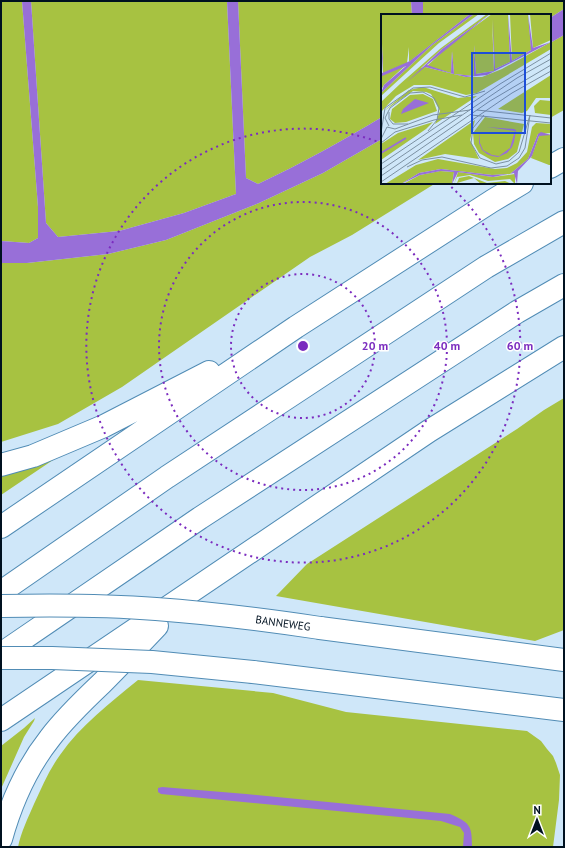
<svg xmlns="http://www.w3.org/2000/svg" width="565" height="848" font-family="'PT Sans',sans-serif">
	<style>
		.green { fill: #a7c241 }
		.water { fill: #986fd8 }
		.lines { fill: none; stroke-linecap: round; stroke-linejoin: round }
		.primary-casing { stroke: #518cb5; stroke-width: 24 }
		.motorway-casing { stroke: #518cb5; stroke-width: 24 }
		.primary { stroke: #fff; stroke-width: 22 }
		.motorway { stroke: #fff; stroke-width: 22 }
		.primary-bridge-casing { stroke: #518cb5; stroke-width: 24; stroke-linecap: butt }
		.primary-bridge { stroke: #fff; stroke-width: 22 }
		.ring { fill: none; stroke: #7b2cbf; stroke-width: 2; stroke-dasharray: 2 4 }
		.labels { text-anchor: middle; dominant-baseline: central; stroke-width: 3; stroke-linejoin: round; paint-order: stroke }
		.street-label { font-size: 11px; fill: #001120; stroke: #fff }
		.inset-river { fill: none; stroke: #986fd8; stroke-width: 2 }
		.inset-road { fill: none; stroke: #7c91a2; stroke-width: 1 }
		.view { fill: #1d4ed8; fill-opacity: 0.15; stroke: #1d4ed8; stroke-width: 2 }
		.inset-edge { fill: none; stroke: #001120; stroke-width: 2 }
		.centre { fill: #7b2cbf; stroke: #fff; stroke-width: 2 }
		.ring-label { font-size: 12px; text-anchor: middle; font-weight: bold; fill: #7b2cbf; stroke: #fff; stroke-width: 3; stroke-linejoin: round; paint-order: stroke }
	</style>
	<rect width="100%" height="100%" fill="#cfe7f9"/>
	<path class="green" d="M1,1h21l16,206v31l-9,5 -28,-2z
		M31,1h196l9,193 -52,19 -65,18 -61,6 -12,-14z
		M238,1h173l1,14h-30v102c-40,24 -81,47 -124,67l-12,-6z
		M423,1h141v8l-14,9v-3h-127z
		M564,35v75l-14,8v-75z
		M382,139v44h54l-84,52 -42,22 -188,130 -64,37 -57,18v-179h26l81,-9 58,-14 93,-37 64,-30z
		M564,398v232l-29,11 -259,-45 31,-32 210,-135 27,-19z
		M50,457l3,3 -52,35v-22z
		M138,680l135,13 73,19 181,19 14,10 6,8 6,7 3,7 4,12 -1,25 -6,47h-535c3,-15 10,-29 16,-43 8,-17 15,-34 26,-49 21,-30 50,-52 78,-75z
		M35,718l-1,3 -10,16 -23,52v-43l23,-18z"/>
	<path class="water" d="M22,1h9l15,222 12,14 61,-6 65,-18 52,-19 -9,-193h11l8,177 12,6c43,-20 84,-43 124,-67v22l-59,34 -64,30 -93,37 -58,14 -81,9h-26v-22l28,2 9,-5v-31z
		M411,1h12v14h-11z
		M564,9v26l-14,8v-25z
		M162,787l84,7 204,20c20,9 22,11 22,33h-9l1,-14 -4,-6 -19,-6 -280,-27 -3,-2v-4z"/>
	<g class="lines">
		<g class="primary-casing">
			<path id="primary" d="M320,628l244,32
				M253,672l311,38"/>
		</g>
		<g class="motorway-casing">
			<path id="motorway" d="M550,167l14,-8
				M1,465l32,-9 71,-30 105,-54
				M1,527l295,-200 196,-126 30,-18
				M1,592l166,-115 319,-210 78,-45
				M1,654l199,-136 317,-206 47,-27
				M1,720l428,-289 135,-84
				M1,839c10,-36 26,-72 49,-101 15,-20 34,-38 52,-55 19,-19 37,-38 55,-57"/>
		</g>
		<use href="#primary" class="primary"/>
		<use href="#motorway" class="motorway"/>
		<g class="primary-bridge-casing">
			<path id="primary-bridge" d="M1,606c52,-1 104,-1 155,3 55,4 110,11 164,19
				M1,658h51l100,4 101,10"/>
		</g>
		<use href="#primary-bridge" class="primary-bridge"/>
	</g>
	<g class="ring">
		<circle cx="303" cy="346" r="72"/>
		<circle cx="303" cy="346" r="144"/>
		<path d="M447 183A217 217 0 1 1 381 143"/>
	</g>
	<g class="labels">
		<g class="street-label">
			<text transform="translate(283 623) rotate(8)">BANNEWEG</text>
		</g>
	</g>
	<g transform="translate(381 14)">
		<rect width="170" height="170" fill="#cfe7f9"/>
		<path d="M0,0h89l-61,48v-15l-2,16 -24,10zM93,0h5l-40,29 -58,53v-3l50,-47zM106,0h3l-48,35 -21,19 4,-1 41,10h16l20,-8 49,-27v7l-74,44 -11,2 -35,-10h-17l-18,11 -15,16v-10l19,-18 41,-36zM111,0h16l2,48 -15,7 -3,-50 2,52 -18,3 -2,-29v31l-20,-2 -2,-23 -1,22 -24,-7 25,-23zM129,0h18l3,33v3l-19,11zM149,0h21v26l-18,8zM25,51l-22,20 -3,5v-15zM170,61v23h-15l-9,13 -5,2 -24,-4zM42,73l35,11 19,-2 -42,28 5,-13 -9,-17 -5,-2 -13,-1 -29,20 25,-21zM42,80l10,5 4,12 -31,11 -11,1 -5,-4 2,-10 18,-14zM159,86l11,1v14l-16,-2 -1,-7zM104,103l39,7 -7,28 -9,7 -13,3 -16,-9 -5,-9 -1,-11zM94,106l-5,20 9,19 -34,-5 -27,6zM52,108l-7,7 -45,31v-16l17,-11zM155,109l15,1v9l-13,1 -10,25 -18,15 -18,1 -51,-6 -22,4 -18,11h-16l31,-19 22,-6 57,10 12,-1 10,-5 10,-11 5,-25zM161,120l9,1v30h-2l-18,-7 8,-22zM59,157l14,1 -2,12h-49l17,-9zM77,158l35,5 22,-3v10l-5,-5 -22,2 -18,-6 -13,2 -3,7zM88,162l18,7 18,-2 7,3h-31l-7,-6 -17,5 3,1 -3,-1 2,-5z" fill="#a7c241"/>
		<path d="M89,0h4l-43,32 -50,47 3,-8 22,-19 -24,10 -1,-9 2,-18 -1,24 28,-12zM109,0l-63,51 24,8 1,-22 2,23 20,2v-31l2,29 18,-3 -1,-52 2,50 15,-7 -2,-48 4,47 19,-11 -3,-36 5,34 18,-6 -64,33 -21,2 -41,-10 -18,15 35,-33zM34,85l14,4 -28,11 2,-5zM106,113l27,2 2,1 -2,12 -2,5 -5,6 -9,4 -6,-1 -5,-2 -5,-4 -3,-7v-11l1,11 3,7 9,5 7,1 11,-8 5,-17zM160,118l10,3 -12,1 -7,20 -14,15 -1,13 -3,-11 -21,4 -35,-5 -6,12 2,-12 -13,-1 -21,4 -19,9 18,-11 22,-4 51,6 18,-1 18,-15 10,-25z" fill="#986fd8"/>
		<path class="inset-river" d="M0,139l25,-15"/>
		<path class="inset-road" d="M96,96l74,8M8,98v7l4,5h15M90,101l80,8M103,101l-11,13 -2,15 9,15 16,6 13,-3 10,-9 11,-37M8,112l-4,-8 5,-10 20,-15 13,-1 11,6 5,10 -2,12 -9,11M14,115l38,-14 37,-5M14,118l39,-12 28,-5M0,119l4,-25 28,-20 17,-1 35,10 20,-6M0,125l6,-12 8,2M0,129l14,-11M0,150l119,-80 51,-31M26,153l15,-7 20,-3 49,11 16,-2 12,-8 6,-10 5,-33M0,156l136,-92 34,-19M0,162l109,-75 61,-36M0,168l131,-89 39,-22"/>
		<path class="view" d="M91,39h53v80h-53z"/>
		<rect width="170" height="170" class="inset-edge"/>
	</g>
	<circle cx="303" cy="346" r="6" class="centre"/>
	<g class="ring-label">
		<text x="375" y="350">20 m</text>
		<text x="447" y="350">40 m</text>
		<text x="520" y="350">60 m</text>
	</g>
	<rect width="565" height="848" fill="none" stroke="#001120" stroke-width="4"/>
	<g transform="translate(537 820)" stroke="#ffffff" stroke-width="3" paint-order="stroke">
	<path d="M0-3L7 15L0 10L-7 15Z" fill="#001120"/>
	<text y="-6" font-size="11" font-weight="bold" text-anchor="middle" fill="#001120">N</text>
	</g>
</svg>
